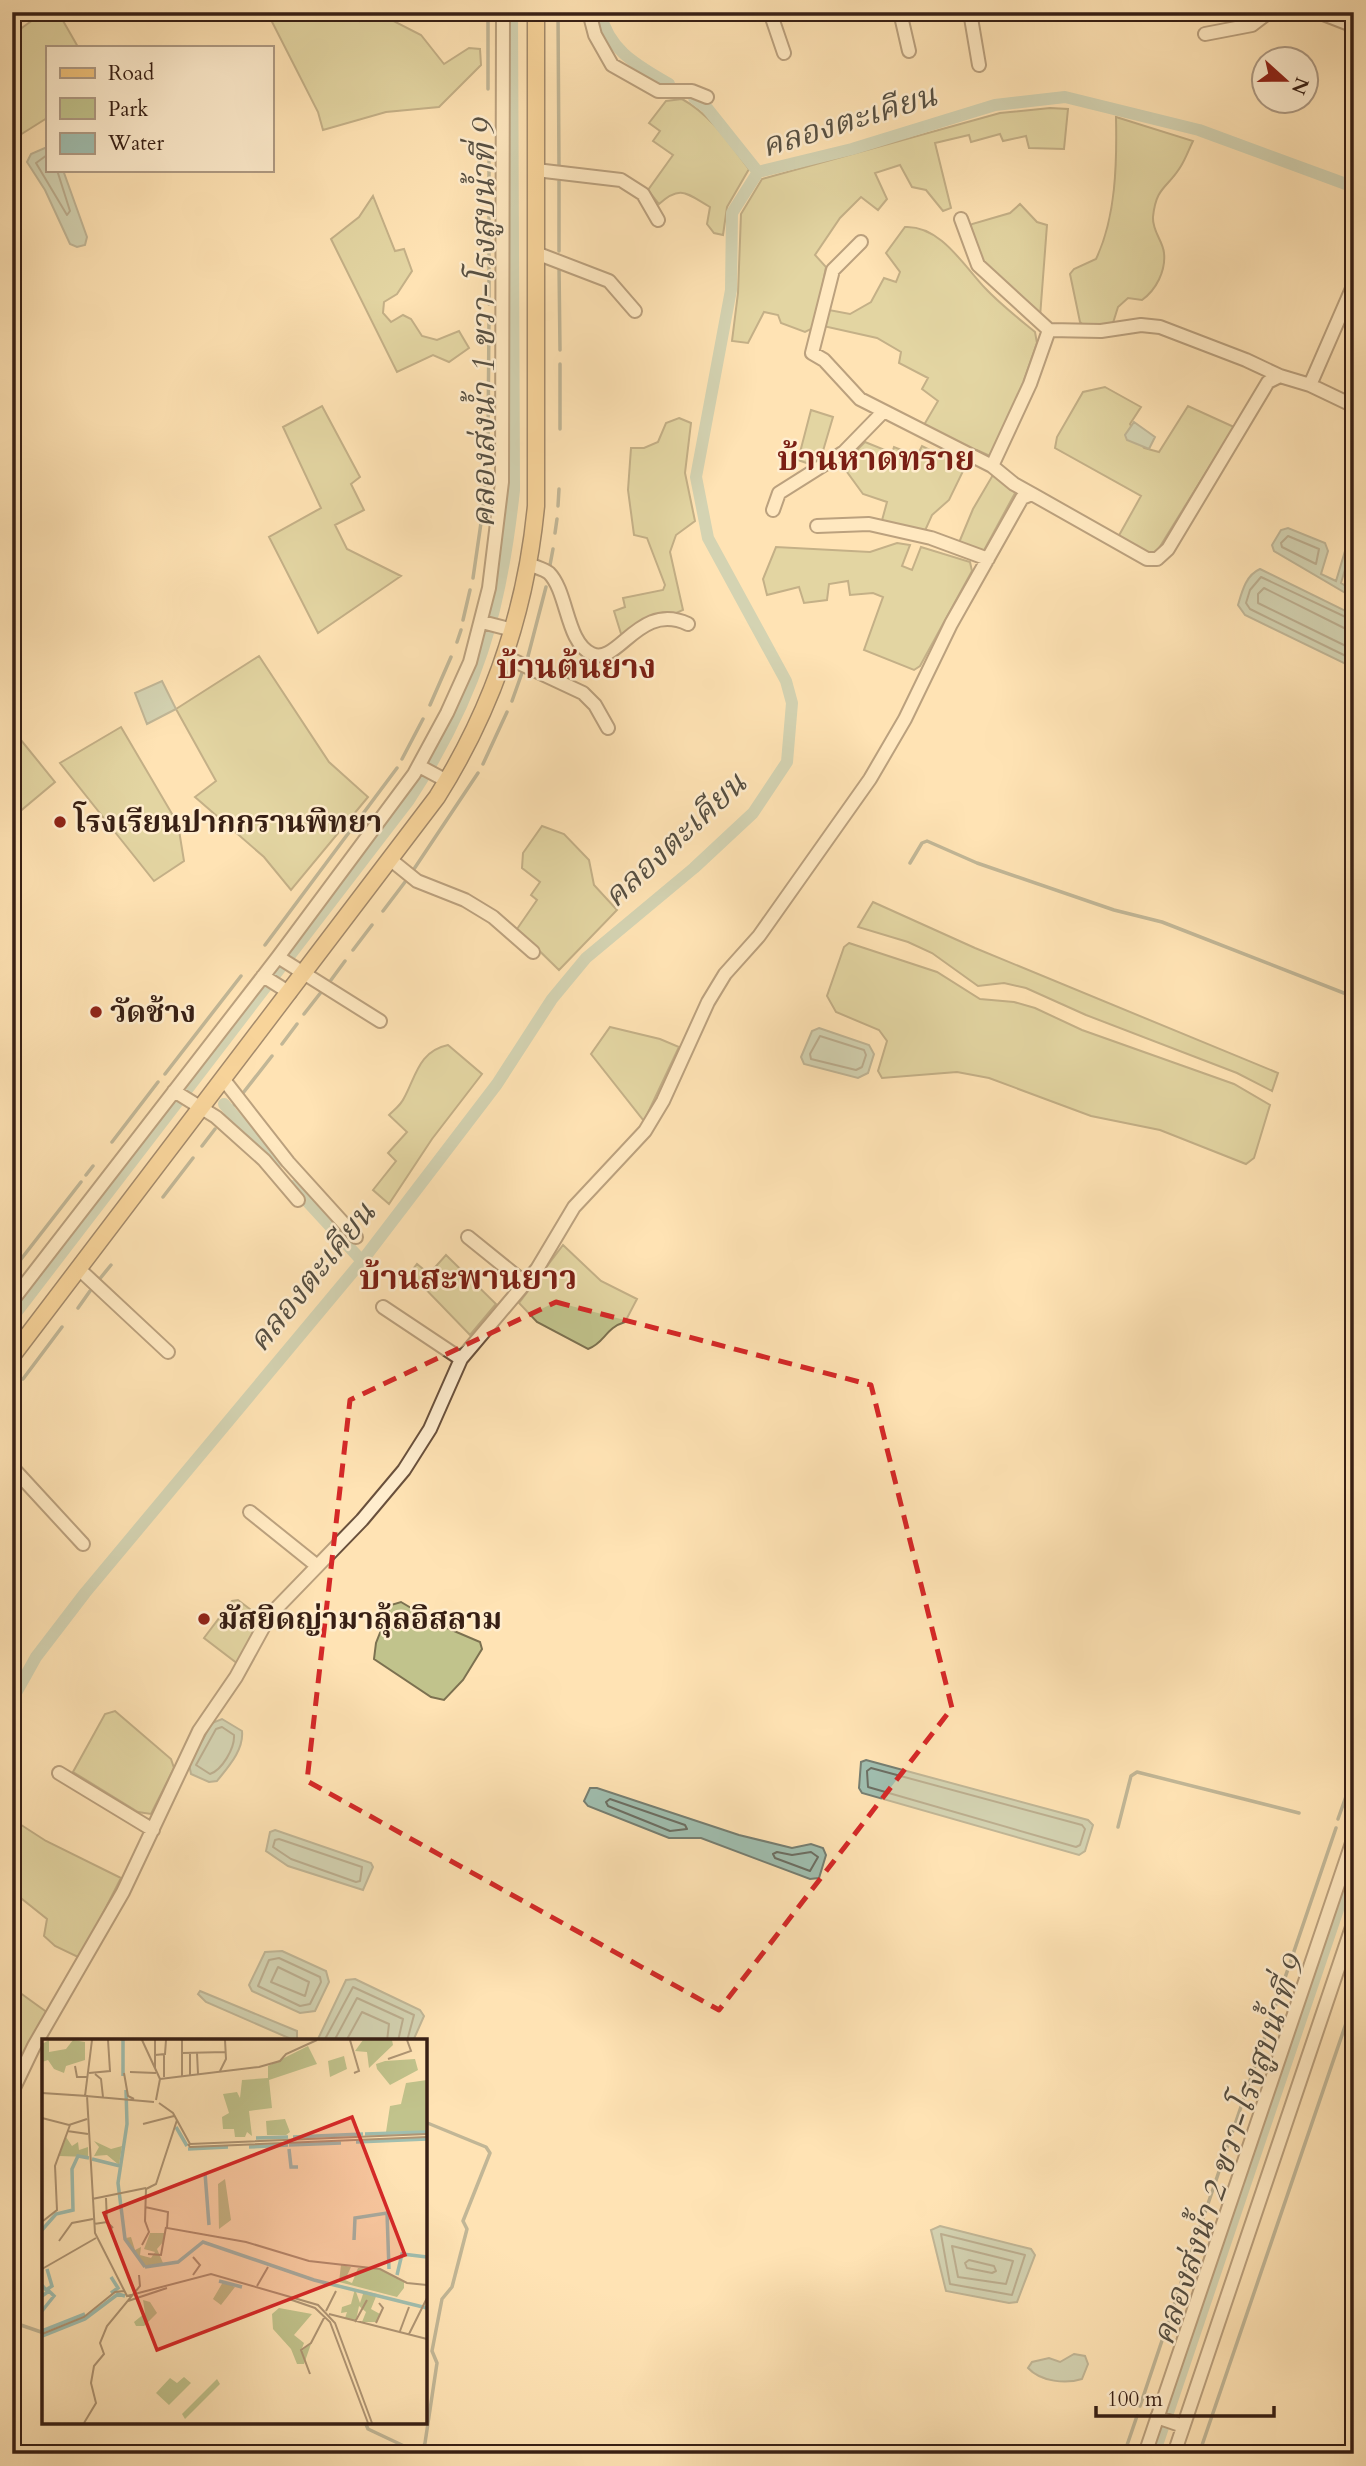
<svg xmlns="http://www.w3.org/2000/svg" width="1366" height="2466" font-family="Cardo,'Noto Serif Thai',serif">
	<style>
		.green { fill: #c1c38c; stroke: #7c7150; stroke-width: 2 }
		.water { fill: #a0beaf; stroke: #767e71; stroke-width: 2 }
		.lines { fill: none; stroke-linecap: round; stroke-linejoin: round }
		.shore { stroke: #6c6e62; stroke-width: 2 }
		.stream { stroke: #767e71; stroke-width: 3.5 }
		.canal { stroke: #a0beaf; stroke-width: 12 }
		.minor-casing { stroke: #69503c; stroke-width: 16 }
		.major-casing { stroke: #371f14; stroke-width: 19 }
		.minor { stroke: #ffedce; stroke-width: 12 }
		.major { stroke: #f0c27a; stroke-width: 16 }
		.marked { fill: none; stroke: #d62828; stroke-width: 5; stroke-dasharray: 14 9; stroke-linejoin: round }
		.poi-dot { fill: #8f2418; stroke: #ffedce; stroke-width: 2.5 }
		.labels { text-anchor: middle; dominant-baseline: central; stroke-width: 5; stroke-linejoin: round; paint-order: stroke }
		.poi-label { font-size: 30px; font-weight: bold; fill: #371f14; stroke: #ffedce; text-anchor: start }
		.water-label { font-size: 32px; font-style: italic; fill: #564f42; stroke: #ffedce }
		.quarter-label { font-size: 33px; font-weight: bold; fill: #7a1f14; stroke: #ffedce }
		.inset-river { fill: none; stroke: #a0beaf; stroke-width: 3.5 }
		.inset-road { fill: none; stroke: #af9574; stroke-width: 2 }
		.view { fill: #d62828; fill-opacity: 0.15; stroke: #d62828; stroke-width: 3.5 }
		.inset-edge { fill: none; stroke: #371f14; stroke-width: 3.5 }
	</style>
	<rect width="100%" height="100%" fill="#ffe3b4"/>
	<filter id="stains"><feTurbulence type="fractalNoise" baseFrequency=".00286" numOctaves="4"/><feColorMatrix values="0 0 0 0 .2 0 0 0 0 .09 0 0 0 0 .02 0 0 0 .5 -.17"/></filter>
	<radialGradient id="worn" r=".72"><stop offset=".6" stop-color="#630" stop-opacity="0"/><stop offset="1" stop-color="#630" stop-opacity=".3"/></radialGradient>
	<path class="green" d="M44,12h14l20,35h-31v71l-35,22v-105z
		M267,12h89l4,9 24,-5 37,19 23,29 25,-16 11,1 1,16 -42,42 -53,5 -63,18 -5,-18z
		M682,99c29,16 47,44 67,70l-22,38 -4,28 -9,-2 -7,-9 3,-17c-23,-13 -29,-23 -51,-3l-11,-14 25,-35 -20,-14 7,-10 -11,-8 17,-22z
		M1050,108l18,1 -4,40 -35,-1 -3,-12 -23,5 -3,-7 -29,8 -2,-7 -34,8 16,65 -8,3 -17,-21 -14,-3 -12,-22 -25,8 12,26 -9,11 -17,-13 -21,21 -25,37 11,12 -8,41 32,6 21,-12 13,-24 12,4 4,-10 -14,-19 19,-26c35,-2 59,39 80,61 15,16 33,30 50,44l2,11 -22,63 -25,50 -13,-6 -4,8 -52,-28 17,-29 -16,-12 6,-11 -29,-15 2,-11 -24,-14 -58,-13 -14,7 -24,-9 -3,-8 -14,-3 -16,31 -16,-2 6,-48 3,-79 21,-35 238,-66z
		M1116,117l77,24c-4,8 -7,17 -12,25 -13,22 -25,20 -28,51 -1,14 10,24 11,36 2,18 -8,37 -22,47l-14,-2 -10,9 -5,16 -13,6h-13l-7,-7 -10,-48 4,-5 22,-10c20,-42 21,-96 20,-142z
		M373,196l22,55 9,-2 8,22 -15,23 -13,8 -1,11 8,9 12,-7 8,4 11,17 15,4 22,-9 10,17 -20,14 -16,-7 -36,17 -66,-133 28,-22z
		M1020,204l17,18 10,3 -7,92 -61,-57 -11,-31 4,-5 38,-11z
		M1105,387l36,20 -11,17 14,24 15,4 29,-46 46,21 -78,126 -13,2 -26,-16 24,-43 -86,-48 2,-11 26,-45z
		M322,406l38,71 -9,7 13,26 -29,15 12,24 54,27 -83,57 -49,-96 52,-29 -38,-81z
		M811,410l22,7 -13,44 -8,4 -14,-5z
		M679,418l12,5 -6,50 10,48 -19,14 -6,17 13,58 -61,27 -8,-26 11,-4 -2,-9 40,-8 2,-5 -18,-47 -13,-3 -6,-45 3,-42h13l14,-6 8,-19z
		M865,442l27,11 2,-6 23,9 5,-10 43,21 -16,33 -17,15 -9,20 -42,-11 6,-22 -24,-8 -21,-29z
		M997,468l24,14 -39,72 -24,-9 15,-36z
		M897,543l13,2 -8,21 10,4 9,-23 49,15 2,9 -52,95 -6,4 -50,-20 19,-53 -10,-4 -23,2 -2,-14 -19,3 -2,16 -23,3 -5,-16 -32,8 -4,-16 13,-32 94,5z
		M259,656l70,106 39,35 -77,93 -27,-33 -69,-60 21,-16 -40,-72z
		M121,727l57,97 6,37 -30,20 -94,-118z
		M12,729l43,53 -43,36z
		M542,826l22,8 25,26 5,25 23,25 -58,60 -42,-41 20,-29 -6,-5 9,-13 -18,-14 1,-15z
		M873,902l102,46 303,125 -6,18 -35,-18 -151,-58 -60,-27 -22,-5 -26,3 -46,-33 -24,-11 -50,-15z
		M849,943l88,29 43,27 34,3 21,6 47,22 152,54 36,21 -16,53 -8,6 -86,-34 -69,-14 -102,-38 -32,-6 -75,6 -4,-7 9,-30 -8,-11 -43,-18 -9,-16 17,-49z
		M610,1027l50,12 19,8 -35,74 -53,-67z
		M448,1045l34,29 -50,65 -43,65 -16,-14 23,-29 -8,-8 19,-21 -18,-17c5,-5 12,-10 15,-17 12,-22 15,-47 44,-53z
		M563,1245l38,36 36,18 -12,23c-20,6 -20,21 -37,27l-51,-27 -18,-19z
		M446,1255l50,49 -26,31 -60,-62 7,-9 12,10z
		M238,1600l25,19 -25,45 -34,-26 28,-37z
		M401,1602l39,23 40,17 2,7 -19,31 -19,20 -13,-3 -57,-38 2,-16 15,-38z
		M115,1711l56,48 3,9 -23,46 -13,-2 -65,-40 32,-58z
		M12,1819l34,22 75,37 -41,80 -25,-12 -11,-10 3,-17 -35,-28z
		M12,1987l36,26 -36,67z"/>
	<path class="water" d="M47,147v23h16l24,67 -2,8 -8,2 -7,-3 -25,-54 -18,-28 4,-8z
		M1134,422l21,15 -6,12 -22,-9 -2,-5z
		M1354,521v18l-13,44 13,8v7l-80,-47 -2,-6 9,-15 7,-2 37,15 3,8 -7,23 15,7z
		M1260,569l94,46v53l-109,-53 -7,-10c4,-14 8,-30 22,-36z
		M162,681l14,28 -29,15 -12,-31z
		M819,1028l50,17 5,9 -6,19 -10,5 -54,-14 -3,-7 11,-26z
		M222,1719l20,12c2,19 -14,36 -25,50l-8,1 -18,-8 -2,-10 23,-41z
		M866,1760l222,60 5,5 -8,26 -6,4 -217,-62 -3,-5 2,-26z
		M590,1788h7l142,47 53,13 19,-4 12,4 3,7 -7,23 -9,1 -109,-41h-32l-81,-32 -4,-5z
		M275,1830l96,33 2,4 -10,23 -75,-24 -22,-15 4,-19z
		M282,1951l44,20 3,11 -14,29 -15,2 -48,-22 -3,-6 16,-33z
		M355,1979l65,31 4,6 -11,25h-96l29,-61z
		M200,1991l97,40v8h-6l-85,-37 -8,-8z
		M940,2226l91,23 4,6 -18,47 -8,1 -63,-12 -15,-61z
		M1074,2354l11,2 3,8 -6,15c-16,5 -41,3 -54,-11l4,-6 17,-4 11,4z"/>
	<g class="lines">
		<path class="shore" d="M47,155l-11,8 31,52 3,-4 -13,-41
			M1288,536l31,13 -3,15 -34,-17 -1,-4z
			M1354,621l-93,-44 -11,13 -4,13 4,6 104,51
			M1354,630l-10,-2 -80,-40 -6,6v9l96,47
			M820,1036l44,14 2,5 -4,12 -6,3 -45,-11 -1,-5z
			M222,1727l12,8c1,13 -12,35 -24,39l-14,-9 20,-36z
			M871,1768l211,57 3,4 -5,16 -4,2 -208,-60 -1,-16z
			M610,1799l75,26 2,4 -17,2 -62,-25 -2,-4z
			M279,1839l83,28 -2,14 -4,1 -65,-23 -18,-12 2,-7z
			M777,1852l15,3 19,-3 7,5 -8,14 -35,-13 -2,-4z
			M279,1958l41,19 1,5 -11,22 -10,2 -42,-20 11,-26z
			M278,1967l31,15 -4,14 -34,-14z
			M324,2041l29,-54 61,28 -7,26
			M334,2041l23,-43 46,21 -5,22
			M346,2041l16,-29 27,12 -2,17
			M941,2234l84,21 -13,40 -62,-11z
			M952,2246l61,15 -7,23 -48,-7z
			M969,2260l25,6 2,5 -4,2 -25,-5 -2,-5z"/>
		<path class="stream" d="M488,12v77
			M558,12l1,156
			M489,154v40
			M559,181v70
			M489,212v92
			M559,266l1,84
			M560,364v65
			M488,441l1,-122
			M483,505l4,-49
			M558,506l1,-17
			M555,533l2,-14
			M550,565l3,-16
			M473,578l9,-62
			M463,620l7,-30
			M457,642l4,-12
			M527,660l19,-73
			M512,701l11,-31
			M430,705l21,-48
			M402,759l21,-40
			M483,764l24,-52
			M910,863l12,-20 5,-2 50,22 137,47 48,12 192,75
			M414,869l64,-96
			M383,911l22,-29
			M265,945l132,-177
			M353,950l19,-25
			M331,980l14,-19
			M304,1014l18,-23
			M282,1044l15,-20
			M165,1074l76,-98
			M243,1093l29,-37
			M224,1117l9,-11
			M112,1142l46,-60
			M202,1146l13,-17
			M86,1175l7,-9
			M163,1197l30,-39
			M18,1263l63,-81
			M98,1281l13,-16
			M78,1308l12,-17
			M23,1379l39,-52
			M1338,1819l16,-45
			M1118,1827l13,-51 6,-4 162,41
			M1181,2283l155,-455
			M12,2322l32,11
			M1140,2406l38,-113
			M365,2422l3,7 36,17 18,4 3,-7 12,-80 -5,-12 10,-52 10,-12 15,-58 -4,-8 27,-68 -4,-6 -61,-25
			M12,2432l5,4 -5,11
			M1124,2454l13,-38
			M1199,2454l155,-454"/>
		<path class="canal" d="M600,12c9,39 37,53 69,72
			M694,98l13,10 51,64
			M224,1104l51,60
			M293,1186l69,75
			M12,1318l397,-518c68,-104 92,-188 105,-310l-2,-478
			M12,1700l24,-43 49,-64 277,-332 135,-177 55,-85 34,-41 108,-90 59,-55 34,-51 5,-59 -6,-22 -78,-143 -12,-61 35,-187 1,-77 26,-41 94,-23 143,-44 70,-8 134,33 155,57
			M1154,2454l200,-592"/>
		<g class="minor-casing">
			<path id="minor" d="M589,12l6,23 17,30 46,26h34l15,6
				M770,12l14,41
				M900,12l9,39
				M970,12l9,53
				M1318,12l36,14
				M1205,34l47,-9 17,-13
				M536,170l85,10 22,14 15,26
				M961,219l17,46 71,65 52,1 40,-6 19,2 86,33 34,16 30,9 44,21
				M861,242l-28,28 -21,83 12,7 36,39 132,67 22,18 18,10
				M536,253l73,28 26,30
				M1310,385l44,-101
				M992,466l38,-82 19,-54
				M773,510l6,-17 65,-41 39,-40
				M817,526l52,-2 62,14 57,21
				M529,564c6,3 15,5 20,9 19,19 17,70 43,81 26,12 47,-53 96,-30
				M482,622l31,8
				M506,657l77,36 12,12 13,23
				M419,766l28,15
				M391,860l26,21 48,19 28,17 40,35
				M278,957l102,64
				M263,976l27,17
				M224,1080l64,82 68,75
				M174,1091l42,26 48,43 34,40
				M468,1237l57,46
				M79,1269l89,83
				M12,1301l266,-344 136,-183 33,-61 23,-51 19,-74 13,-106 1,-470
				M383,1307l78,52
				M12,1467l71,77
				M250,1512l66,53
				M59,1773l94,57
				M12,2092l22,-46 89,-154 76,-161 37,-54 34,-62 92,-95 42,-50 26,-41 31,-70 76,-90 37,-62 71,-76 18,-30 45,-99 17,-28 34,-38 111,-157 35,-60 46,-95 71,-126 10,-4 115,65h10l11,-10 100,-167 12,-6
				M1157,2417l26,9
				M1145,2454l209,-617
				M1174,2454l180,-533"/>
		</g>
		<g class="major-casing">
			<path id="major" d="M12,1356l425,-559c56,-89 89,-186 99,-291v-494"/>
		</g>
		<use href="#minor" class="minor"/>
		<use href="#major" class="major"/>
	</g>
	<path d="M0 0H1366V2466H0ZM556,1302l315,83 81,323 -233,302 -412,-229 43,-381z" fill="#ffe3b4" fill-opacity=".55" fill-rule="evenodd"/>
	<path class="marked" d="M556,1302l315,83 81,323 -233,302 -412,-229 43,-381z"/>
	<g class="poi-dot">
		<circle cx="60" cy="822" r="7"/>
		<circle cx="96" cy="1012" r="7"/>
		<circle cx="204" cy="1619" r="7"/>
	</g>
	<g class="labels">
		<g class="poi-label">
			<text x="74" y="822">โรงเรียนปากกรานพิทยา</text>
			<text x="110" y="1012">วัดช้าง</text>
			<text x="218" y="1619">มัสยิดญ่ามาลุ้ลอิสลาม</text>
		</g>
		<g class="water-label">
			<text transform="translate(849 121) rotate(-17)">คลองตะเคียน</text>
			<text transform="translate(484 323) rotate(-90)">คลองส่งน้ำ 1 ขวา-โรงสูบน้ำที่ 9</text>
			<text transform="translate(675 840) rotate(-43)">คลองตะเคียน</text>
			<text transform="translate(312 1277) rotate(-51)">คลองตะเคียน</text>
			<text transform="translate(1229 2150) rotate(-71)">คลองส่งน้ำ 2 ขวา-โรงสูบน้ำที่ 9</text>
		</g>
		<g class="quarter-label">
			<text x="876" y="459">บ้านหาดทราย</text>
			<text x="576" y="667">บ้านต้นยาง</text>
			<text x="468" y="1278">บ้านสะพานยาว</text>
		</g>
	</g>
	<g transform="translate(42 2039)">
		<rect width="385" height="385" fill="#ffe3b4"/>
		<path d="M7,1v12l17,-3 7,-9 12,2v18l-19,6 -2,7 -10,-4 -6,-9 -6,2v-18zM321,1h29l1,5 -24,23 -2,-16 -12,-1zM266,7l9,18 -48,16 3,28 -23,3 3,25 -5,-4 -2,5h-10l-1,-8h-11l-1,-12 7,-4 -6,-19 14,-2 3,6 2,-18 26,-2v-12zM302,17l3,13 -17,8 -2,-16zM373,20l3,11 -28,15 -13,-16 -1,-5 9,-3zM385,41v51l-41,1 4,-26 11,-2 5,-21zM243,80l5,13 -4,3h-19l-1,-14zM24,98l6,9 6,-4 1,8 9,-3v10l-29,-1zM52,102l17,8 11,-3 -3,19 -12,-10 -13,1 5,-9zM183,140l6,41 -12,9 -1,-45zM108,194h14v8l-7,8 6,14 -13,4h-5l-19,-29 5,-1 4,13 6,-3 -1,8 11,3 4,-6 -11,-3zM299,226l10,2 -6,13 7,3 6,-15 22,1 24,13v6l-7,9 -58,-15zM181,243l12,5 -14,18 -8,-6zM313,250l5,14 4,-12 13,3 -6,15 9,5 -4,8h-14l4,-10 -7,-6 -3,15 -11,-3 2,-6 -6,1 1,-6 9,-3zM101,261l7,2 7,11 -13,13h-8l-2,-4 11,-9zM237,269l33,6 -18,21 10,8 -3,8 10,-7 -7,20h-7l-6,-15 -18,-20 -1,-15zM142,338l7,6 -22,22 -13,-12 14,-15 7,5zM175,340l3,5 -35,35 -3,-5z" fill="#c1c38c"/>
		<path class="inset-river" d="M81,1v36M84,51l1,34 -9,59 7,56 20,28M134,88l11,19M323,95l62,-2M251,98l70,-3M214,99l32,-1M314,103l71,-3M247,106l52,-2M207,108l39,-2M146,110l40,-2M247,110l2,18h7M50,120l28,7M163,134l4,52M0,191l14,-16 17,-4 -1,-41 6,-13 11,2M312,201l1,-22 32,-5 2,56M103,228l33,-5 25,-20 111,38 113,28M355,236l5,-21 25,3M177,242l23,6M0,246l4,5 6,-4 -5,-17M69,254l7,-5 -7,-11M0,257l7,-5 5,5 -12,15M0,292l43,-17M0,297l43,-17 33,-25 7,2"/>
		<path class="inset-road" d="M100,1l18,39M308,1l9,31 -5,2M140,14l44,-1M155,14l1,21M113,16l10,-1 1,-14M346,20l23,-8 -4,-11M33,27l2,11h10M113,29v-28M178,32l6,-12 -1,-19M88,33l26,1M47,34l21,-2 -2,-31M82,34l4,23 6,3M53,35l6,5 2,18M148,36v-22M140,37v-36M122,38v-23M118,40l99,-12 21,-6 6,-7 31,-14M0,54l45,3 8,137 32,63 84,-22 107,31 17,18 37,100M43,57l7,-56M44,57l68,6M114,61l4,-21M117,64l14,10 17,31 237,-10M0,79l27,7 18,-6M101,85l31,-8M25,92l21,3M146,105l2,3 237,-10M64,159l1,24M50,160l54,-11M103,168l23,5 -1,16 79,14 63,19 71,8 27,14 20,2M1,182l14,-11 -2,-44 15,-41M52,185l13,-2 6,6M17,202l13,-18 21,-4M100,206l7,-13 -4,-11 1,-32 10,-5 21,-64M106,215l13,1 5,-28M151,218l7,8 -7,10M0,230l54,-31M215,247l11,-19M247,260l26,9 15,14 38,101M86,262l39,-13M284,272l10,-20M287,275l98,25M313,283l12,-22M334,284l7,-15 -4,-5M358,292l9,-24M0,295l42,-17 31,-25 9,-1M367,295l18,-36M268,335l-9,-24 10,-7 14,-27M42,384l12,-20 -5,-20 3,-17 10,-12 -4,-11 7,-17 33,-40 -1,-11"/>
		<path class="view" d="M310,78l53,138 -248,95 -53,-137z"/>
		<rect width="385" height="385" class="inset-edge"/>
	</g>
	<rect width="1366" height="2466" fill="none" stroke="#ffe3b4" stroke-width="42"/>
	<rect x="14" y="14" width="1338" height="2438" fill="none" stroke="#371f14" stroke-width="3.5"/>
	<rect x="21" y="21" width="1324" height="2424" fill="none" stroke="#371f14" stroke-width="2"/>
	<rect x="46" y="46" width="228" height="126" fill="#ffedce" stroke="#af9b84" stroke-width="2"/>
	<rect x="60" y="68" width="35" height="10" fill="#f0c27a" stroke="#af9b84" stroke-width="2"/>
	<text x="108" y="80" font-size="21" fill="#371f14">Road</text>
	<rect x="60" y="98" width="35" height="21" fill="#c1c38c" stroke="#af9b84" stroke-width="2"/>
	<text x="108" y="116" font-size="21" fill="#371f14">Park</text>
	<rect x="60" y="133" width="35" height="21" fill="#a0beaf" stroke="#af9b84" stroke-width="2"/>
	<text x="108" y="150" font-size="21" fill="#371f14">Water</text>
	<g transform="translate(1285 80) rotate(111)"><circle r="33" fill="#ffedce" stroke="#af9b84" stroke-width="2"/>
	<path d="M0-5L12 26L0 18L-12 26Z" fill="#8f2418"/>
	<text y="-10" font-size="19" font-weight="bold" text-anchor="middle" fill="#371f14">N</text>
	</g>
	<path d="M1096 2406v10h178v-10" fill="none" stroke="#371f14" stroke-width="3.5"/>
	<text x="1107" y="2406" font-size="21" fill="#371f14" stroke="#ffedce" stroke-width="5" paint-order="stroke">100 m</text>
	<rect width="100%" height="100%" filter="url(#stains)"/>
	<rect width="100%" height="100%" fill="url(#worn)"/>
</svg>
